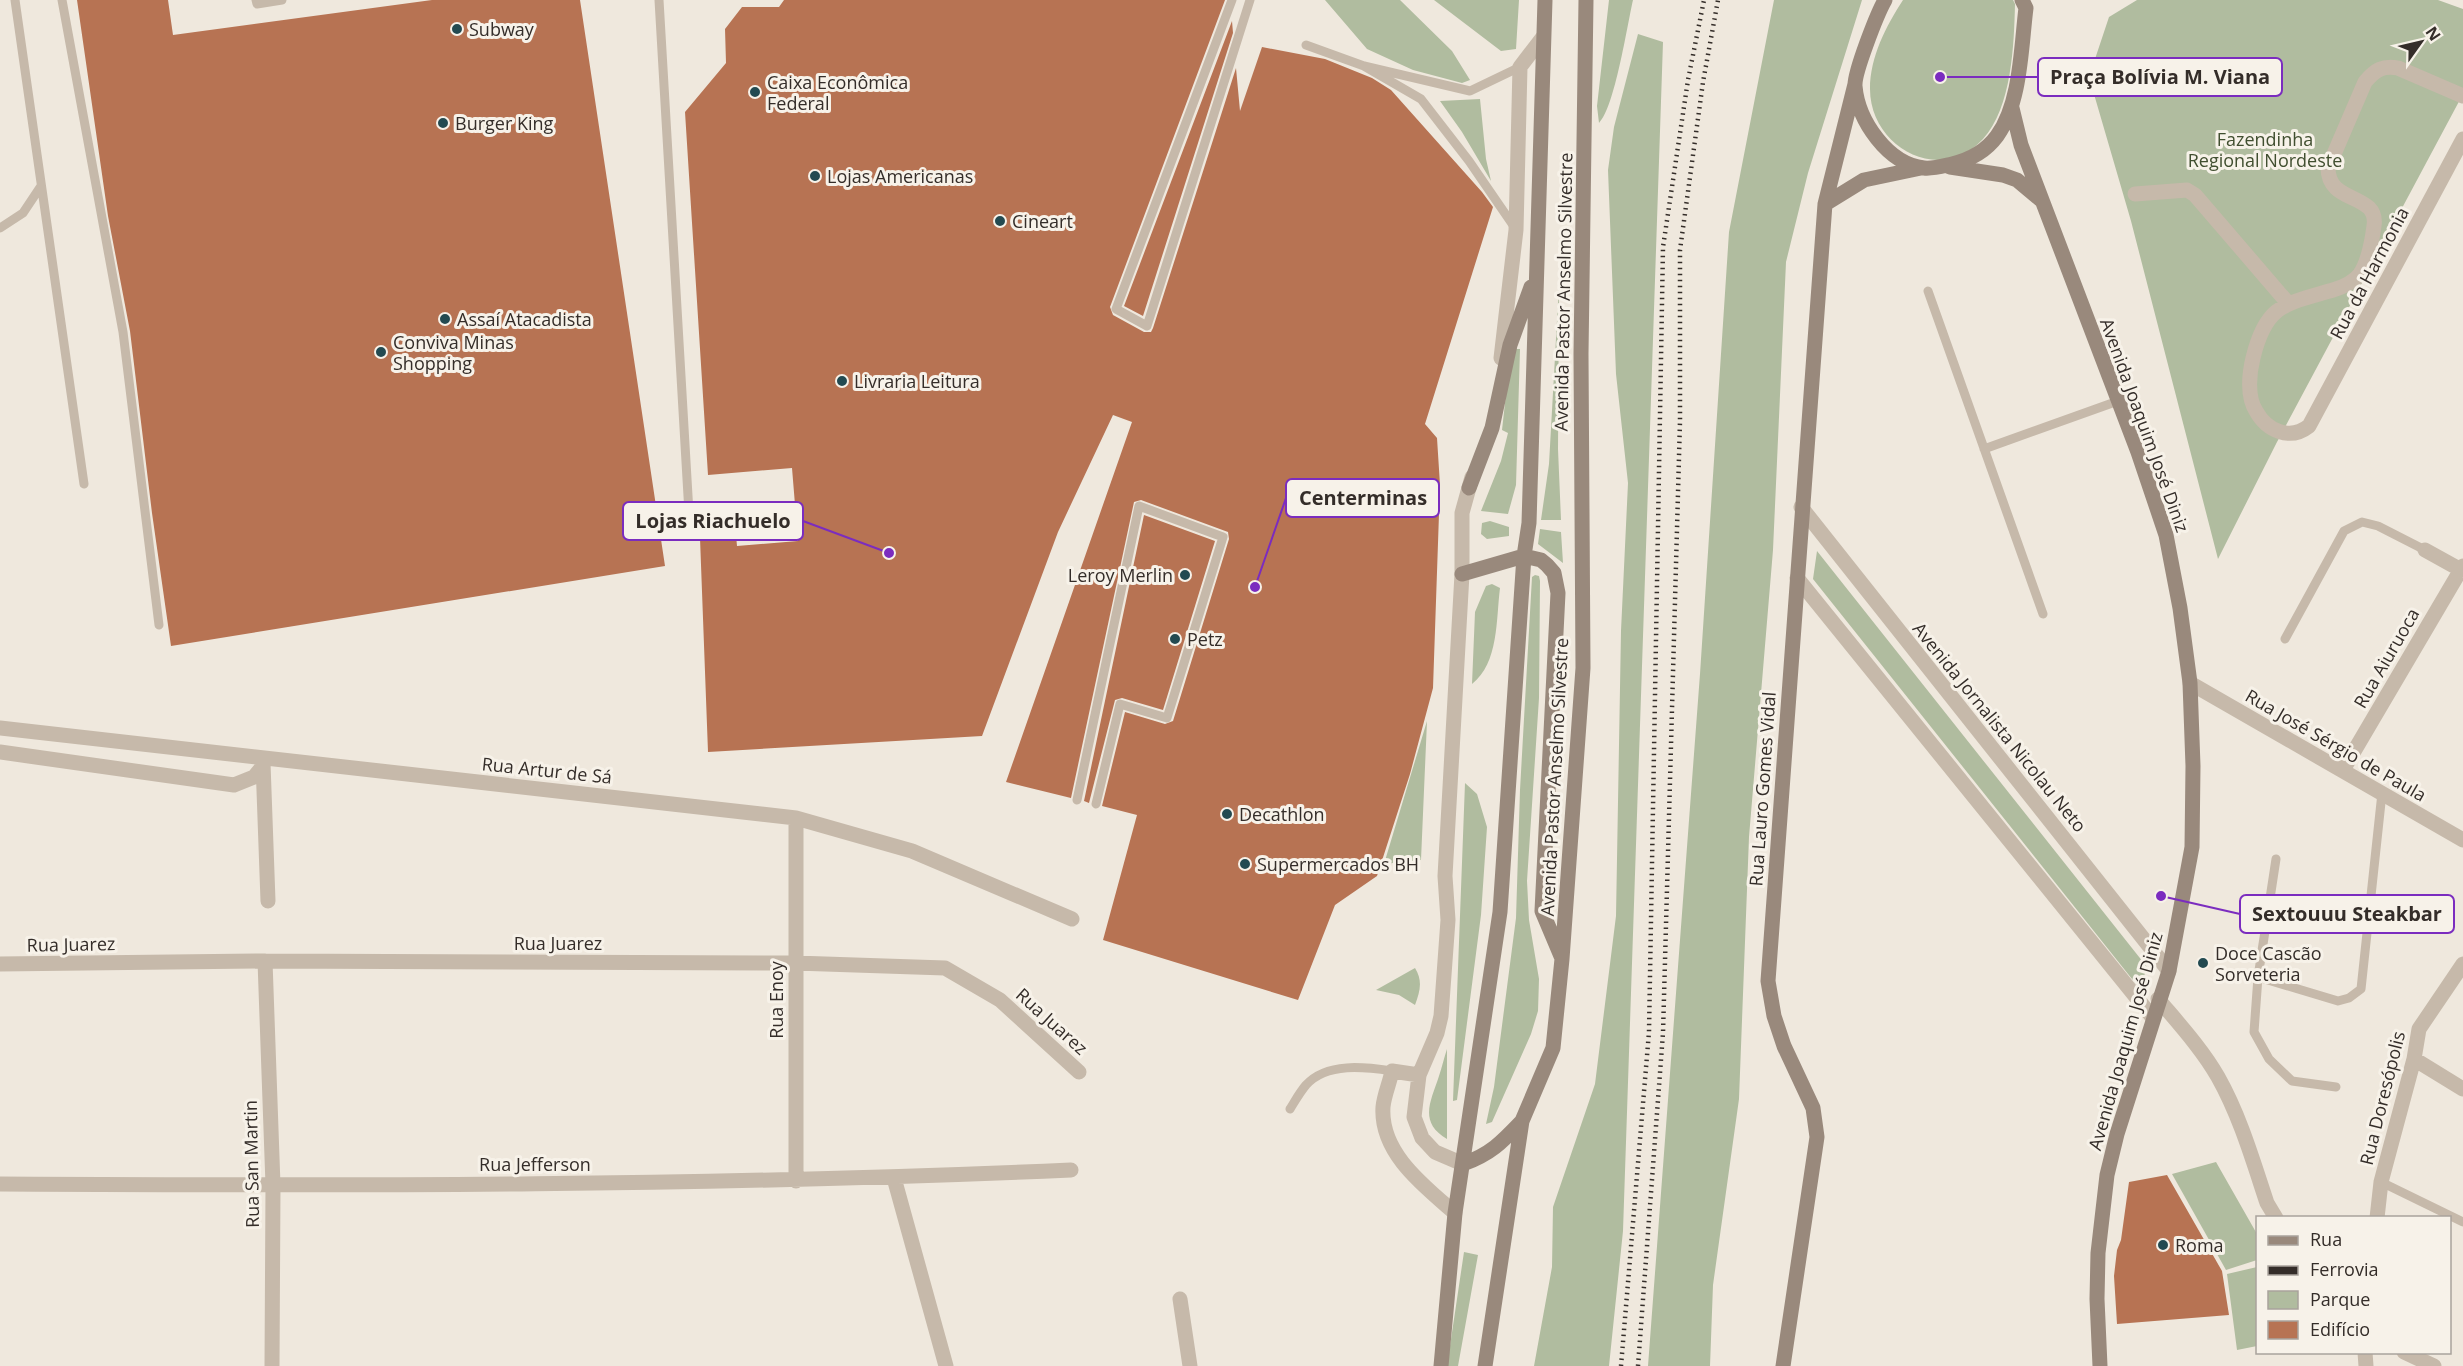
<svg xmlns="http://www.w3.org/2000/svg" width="2463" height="1366" font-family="'Open Sans',sans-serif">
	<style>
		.green { fill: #b0bc9f }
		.building { fill: #b77353 }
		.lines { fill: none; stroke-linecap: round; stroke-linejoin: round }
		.lane { stroke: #c6b9aa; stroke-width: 9 }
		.street { stroke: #c6b9aa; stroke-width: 15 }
		.secondary { stroke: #99897c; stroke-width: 15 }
		.rail { stroke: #342d29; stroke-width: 4.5; stroke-dasharray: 1.5 4.5; stroke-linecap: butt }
		.poi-dot { fill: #234a51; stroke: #f7f2e9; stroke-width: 2 }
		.labels { text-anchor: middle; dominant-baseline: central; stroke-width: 6; stroke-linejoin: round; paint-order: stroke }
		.poi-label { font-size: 18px; fill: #342d29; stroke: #f7f2e9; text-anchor: start }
		.park-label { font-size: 18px; fill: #414f30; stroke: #f7f2e9 }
		.street-label { font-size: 18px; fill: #342d29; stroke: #f7f2e9 }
		.leader { fill: none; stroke: #7b2cbf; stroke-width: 2 }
		.callout-dot { fill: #7b2cbf; stroke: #f7f2e9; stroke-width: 2 }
		.callout { fill: #f7f2e9; stroke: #7b2cbf; stroke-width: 2 }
		.callout-label { font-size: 20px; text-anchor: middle; font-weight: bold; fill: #342d29 }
	</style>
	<rect width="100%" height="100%" fill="#efe8dd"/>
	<path class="green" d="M1325,0h75l52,51 18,29 -8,3 -49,-13 -46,-21z
		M1434,0h85l-3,49 -15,2z
		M1609,0h24c-6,26 -18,107 -34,123l-2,-17z
		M1774,0h88l-54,173 -22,89 -13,288 -24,287 -10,262 -26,186 -3,81h-62l52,-692 29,-442z
		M1903,0h110l2,4c-1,41 -3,103 -32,135 -43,47 -113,8 -113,-50 0,-32 16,-63 33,-89z
		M2137,0h301l25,9v85l-186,348 -59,117 -87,-338 -42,-144 20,-60z
		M1638,34l25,8 -40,1189 -14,135h-75l18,-99 1,-60 42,-123 21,-168 5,-285 7,-148 -12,-109 -8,-204 6,-43z
		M1480,99l6,60 5,22 -29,-49 -22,-31z
		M1559,285l-1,164 3,71h-20l8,-56z
		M1516,349h4l-4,136 -8,29 -27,-3 20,-50 7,-28 -6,-3 6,-54z
		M1490,521l19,6v9l-22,3 -6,-5 1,-11z
		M1540,529l21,3 2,31 -25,-19z
		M1817,551l330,416 -7,22 -327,-410z
		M1535,575l4,1 1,5 -1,117 -12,183 2,39 10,59 -1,32 -7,23 -39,88 -6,2 8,-37 22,-169 4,-128 12,-213z
		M1492,584l8,4c-4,31 -1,75 -28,96l3,-72 11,-26z
		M1427,721l-6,139 -37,4z
		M1465,783l12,11 10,33 -6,88 -24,185 -4,1z
		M1415,968c8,13 5,23 0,37l-16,-10 -23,-5z
		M1447,1049v90c-29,-17 -16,-38 -8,-63 3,-9 5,-18 8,-27z
		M2216,1162l41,72v26l-31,10 -54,-96z
		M1464,1252l14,3 -20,111h-11z
		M2257,1267v79l-20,4 -10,-76z"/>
	<path class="building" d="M77,0h91l5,35 259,-35h148l85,566 -494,80 -19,-133 -22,-182 -22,-115z
		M784,0h441l-115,307 3,8 31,17h7l2,-4 83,-260 4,43 22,-64 63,12 47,19 19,12 91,102 11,15 -68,217 12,14 3,47 -7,203 -23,86 -33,102 -42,29 -37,95 -195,-60 34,-125 -35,-9 23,-94 40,12 8,-3 56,-182 -1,-7 -87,-32 -7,2 -63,296 -65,-16 126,-360 -19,-7 -55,117 -76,204 -274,16 -8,-214 36,-3 1,11 61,-5 -6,-73 -84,7 -23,-363 41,-49 -1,-34 17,-22h37z
		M1232,21l1,12 -90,283 -19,-10z
		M1144,515l71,26 -52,169 -41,-12 -7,2 -26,103 -5,-2z
		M2167,1175l55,96 7,44 -112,9 -3,-48 3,-26 4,-10 8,-58z"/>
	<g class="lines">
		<path class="lane" d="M15,0l69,484
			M62,0l61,332 36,293
			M256,0l1,4 25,-4
			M659,0l30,513
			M1232,0l-116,309 31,17 103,-326
			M1306,45l58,21 106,25 50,-24
			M1364,66l57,33 48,62 46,67
			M0,228l23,-15 18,-27
			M1928,291l115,323
			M1984,449l134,-48
			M2285,639l59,-108 18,-9 16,4 47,24
			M1077,800l62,-294 84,31 -56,181 -47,-14 -24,100
			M2258,977l18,-118
			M2336,1087l-44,-6 -23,-22 -15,-27 4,-55 80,24 11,-3 12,-9 21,-196
			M1290,1109c5,-8 10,-17 16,-24 21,-23 59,-18 86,-14
			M2381,1182l82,40"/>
		<path class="street" d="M2463,96l-65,-28c-15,-3 -23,2 -33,14l-37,86c0,37 51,24 46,58 -2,15 -6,36 -14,48 -7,9 -17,13 -27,16 -48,14 -67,14 -80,68 -4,16 -6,39 3,53 11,20 34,30 53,15l154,-287
			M2135,194l52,-4 8,5 92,107
			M1501,358l15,-128 4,-163 23,-30
			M1801,507l368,464
			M2425,550l36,20
			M1797,578l356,440
			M2190,683l273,157
			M0,728l796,90 116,33 160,68
			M0,752l234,33 20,-8 9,-11
			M263,763l5,138
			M2343,770l120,-204
			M796,818v363
			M265,961l8,224 -1,181
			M0,964l265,-3 530,2 150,5 55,32 79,72
			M2158,999c21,25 44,50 60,78 22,39 35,84 49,126l9,15
			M2414,1059l49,30
			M1419,1075l-27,-4c-2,11 -8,24 -9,36 -3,46 41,79 72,106
			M1463,1164l-28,-12 -13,-14 -8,-21 5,-42 18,-42 4,-17 7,-96 -3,-44 17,-302v-61l10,-36
			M894,1178l52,188
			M0,1184c357,2 714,2 1071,-14
			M2377,1218l4,-36 33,-123 5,-30 44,-65
			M1180,1299l10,67
			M2365,1352l1,14
			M2404,1352l30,14"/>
		<path class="secondary" d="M1885,0c-8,14 -31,73 -30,86 3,35 33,78 69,82 9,1 19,-2 28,-4 17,-4 34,-13 45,-28 24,-33 24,-89 29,-128l-4,-8
			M2012,108l9,37 117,307 28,83 14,73 10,75 3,83 -1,81 -23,124 -52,163 -10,41 -9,78 -1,46 3,67
			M1950,167l53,8 14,5 24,20
			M1825,204l39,-24 57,-12
			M1469,488l23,-60 18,-83 21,-58
			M1462,574l62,-18 17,4 6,5 7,8 4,20 -16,318 19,45
			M1463,1164c28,-10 39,-22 59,-43
			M1441,1366l14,-153 45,-301 24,-356 5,-33 16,-523
			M1485,1366l37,-245 31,-73 9,-89 21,-291 -2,-314 5,-354
			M1783,1366l34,-229 -4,-29 -29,-62 -10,-30 -6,-35 57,-777 30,-120"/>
		<path class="rail" d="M1621,1366l28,-334 14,-785 25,-167 16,-80
			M1638,1366l25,-333 17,-612v-171l23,-168 15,-82"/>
	</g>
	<g class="poi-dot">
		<circle cx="457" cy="29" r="6"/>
		<circle cx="755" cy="92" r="6"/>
		<circle cx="443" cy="123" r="6"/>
		<circle cx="815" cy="176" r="6"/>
		<circle cx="1000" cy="221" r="6"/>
		<circle cx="445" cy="319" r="6"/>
		<circle cx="381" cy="352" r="6"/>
		<circle cx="842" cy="381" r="6"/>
		<circle cx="1185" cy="575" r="6"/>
		<circle cx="1175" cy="639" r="6"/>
		<circle cx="1227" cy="814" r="6"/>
		<circle cx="1245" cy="864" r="6"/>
		<circle cx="2203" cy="963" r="6"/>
		<circle cx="2163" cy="1245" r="6"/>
	</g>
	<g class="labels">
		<g class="poi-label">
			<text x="469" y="29">Subway</text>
			<text x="767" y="82">Caixa Econômica<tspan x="767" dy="21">Federal</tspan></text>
			<text x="455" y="123">Burger King</text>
			<text x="827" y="176">Lojas Americanas</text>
			<text x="1012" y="221">Cineart</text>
			<text x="457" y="319">Assaí Atacadista</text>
			<text x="393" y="342">Conviva Minas<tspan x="393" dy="21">Shopping</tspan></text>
			<text x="854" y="381">Livraria Leitura</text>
			<text x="1173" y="575" text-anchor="end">Leroy Merlin</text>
			<text x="1187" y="639">Petz</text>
			<text x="1239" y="814">Decathlon</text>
			<text x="1257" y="864">Supermercados BH</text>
			<text x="2215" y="953">Doce Cascão<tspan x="2215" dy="21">Sorveteria</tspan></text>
			<text x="2175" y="1245">Roma</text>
		</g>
		<g class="park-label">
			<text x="2265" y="139">Fazendinha<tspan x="2265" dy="21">Regional Nordeste</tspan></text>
		</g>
		<g class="street-label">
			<text transform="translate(2369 273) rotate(-62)">Rua da Harmonia</text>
			<text transform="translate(1563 292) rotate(-89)">Avenida Pastor Anselmo Silvestre</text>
			<text transform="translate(2145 425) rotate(70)">Avenida Joaquim José Diniz</text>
			<text transform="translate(2386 658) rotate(-60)">Rua Aiuruoca</text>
			<text transform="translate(2000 727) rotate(51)">Avenida Jornalista Nicolau Neto</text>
			<text transform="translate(2336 745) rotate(30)">Rua José Sérgio de Paula</text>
			<text transform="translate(547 770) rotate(6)">Rua Artur de Sá</text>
			<text transform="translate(1554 777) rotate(-87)">Avenida Pastor Anselmo Silvestre</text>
			<text transform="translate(1762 789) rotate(-86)">Rua Lauro Gomes Vidal</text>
			<text x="558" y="943">Rua Juarez</text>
			<text transform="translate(71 944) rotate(-1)">Rua Juarez</text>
			<text transform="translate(776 1000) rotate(-90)">Rua Enoy</text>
			<text transform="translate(1052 1021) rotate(42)">Rua Juarez</text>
			<text transform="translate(2125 1041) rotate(-74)">Avenida Joaquim José Diniz</text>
			<text transform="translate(2382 1098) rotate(-76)">Rua Doresópolis</text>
			<text transform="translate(251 1164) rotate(-91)">Rua San Martin</text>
			<text x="535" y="1164">Rua Jefferson</text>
		</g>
	</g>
	<path class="leader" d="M1940 77L2038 77M1255 587L1286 498M889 553L803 521M2161 896L2240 914"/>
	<g class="callout-dot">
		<circle cx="1940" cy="77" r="6"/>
		<circle cx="1255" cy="587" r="6"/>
		<circle cx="889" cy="553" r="6"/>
		<circle cx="2161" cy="896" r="6"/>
	</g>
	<g class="callout">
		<rect x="2038" y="58" width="244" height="38" rx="6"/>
		<rect x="1286" y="479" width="153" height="38" rx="6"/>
		<rect x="623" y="502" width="180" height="38" rx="6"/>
		<rect x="2240" y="895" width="214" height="38" rx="6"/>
	</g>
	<g class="callout-label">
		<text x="2160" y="84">Praça Bolívia M. Viana</text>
		<text x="1363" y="505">Centerminas</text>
		<text x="713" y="528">Lojas Riachuelo</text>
		<text x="2347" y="921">Sextouuu Steakbar</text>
	</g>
	<rect x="2256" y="1216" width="195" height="138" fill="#f7f2e9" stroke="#a9a39c" stroke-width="1.5"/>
	<rect x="2268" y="1236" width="30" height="9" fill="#99897c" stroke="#a9a39c" stroke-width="1.5"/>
	<text x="2310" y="1246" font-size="18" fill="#342d29">Rua</text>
	<rect x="2268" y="1266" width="30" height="9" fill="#342d29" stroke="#a9a39c" stroke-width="1.5"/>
	<text x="2310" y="1276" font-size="18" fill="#342d29">Ferrovia</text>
	<rect x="2268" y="1291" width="30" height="18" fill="#b0bc9f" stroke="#a9a39c" stroke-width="1.5"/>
	<text x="2310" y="1306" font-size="18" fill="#342d29">Parque</text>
	<rect x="2268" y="1321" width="30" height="18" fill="#b77353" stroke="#a9a39c" stroke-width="1.5"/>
	<text x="2310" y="1336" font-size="18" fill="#342d29">Edifício</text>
	<g transform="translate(2421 42) rotate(56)" stroke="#f7f2e9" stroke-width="4.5" paint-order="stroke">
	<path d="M0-4.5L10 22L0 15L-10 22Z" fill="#342d29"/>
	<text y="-9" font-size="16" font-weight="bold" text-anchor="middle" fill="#342d29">N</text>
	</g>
</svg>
